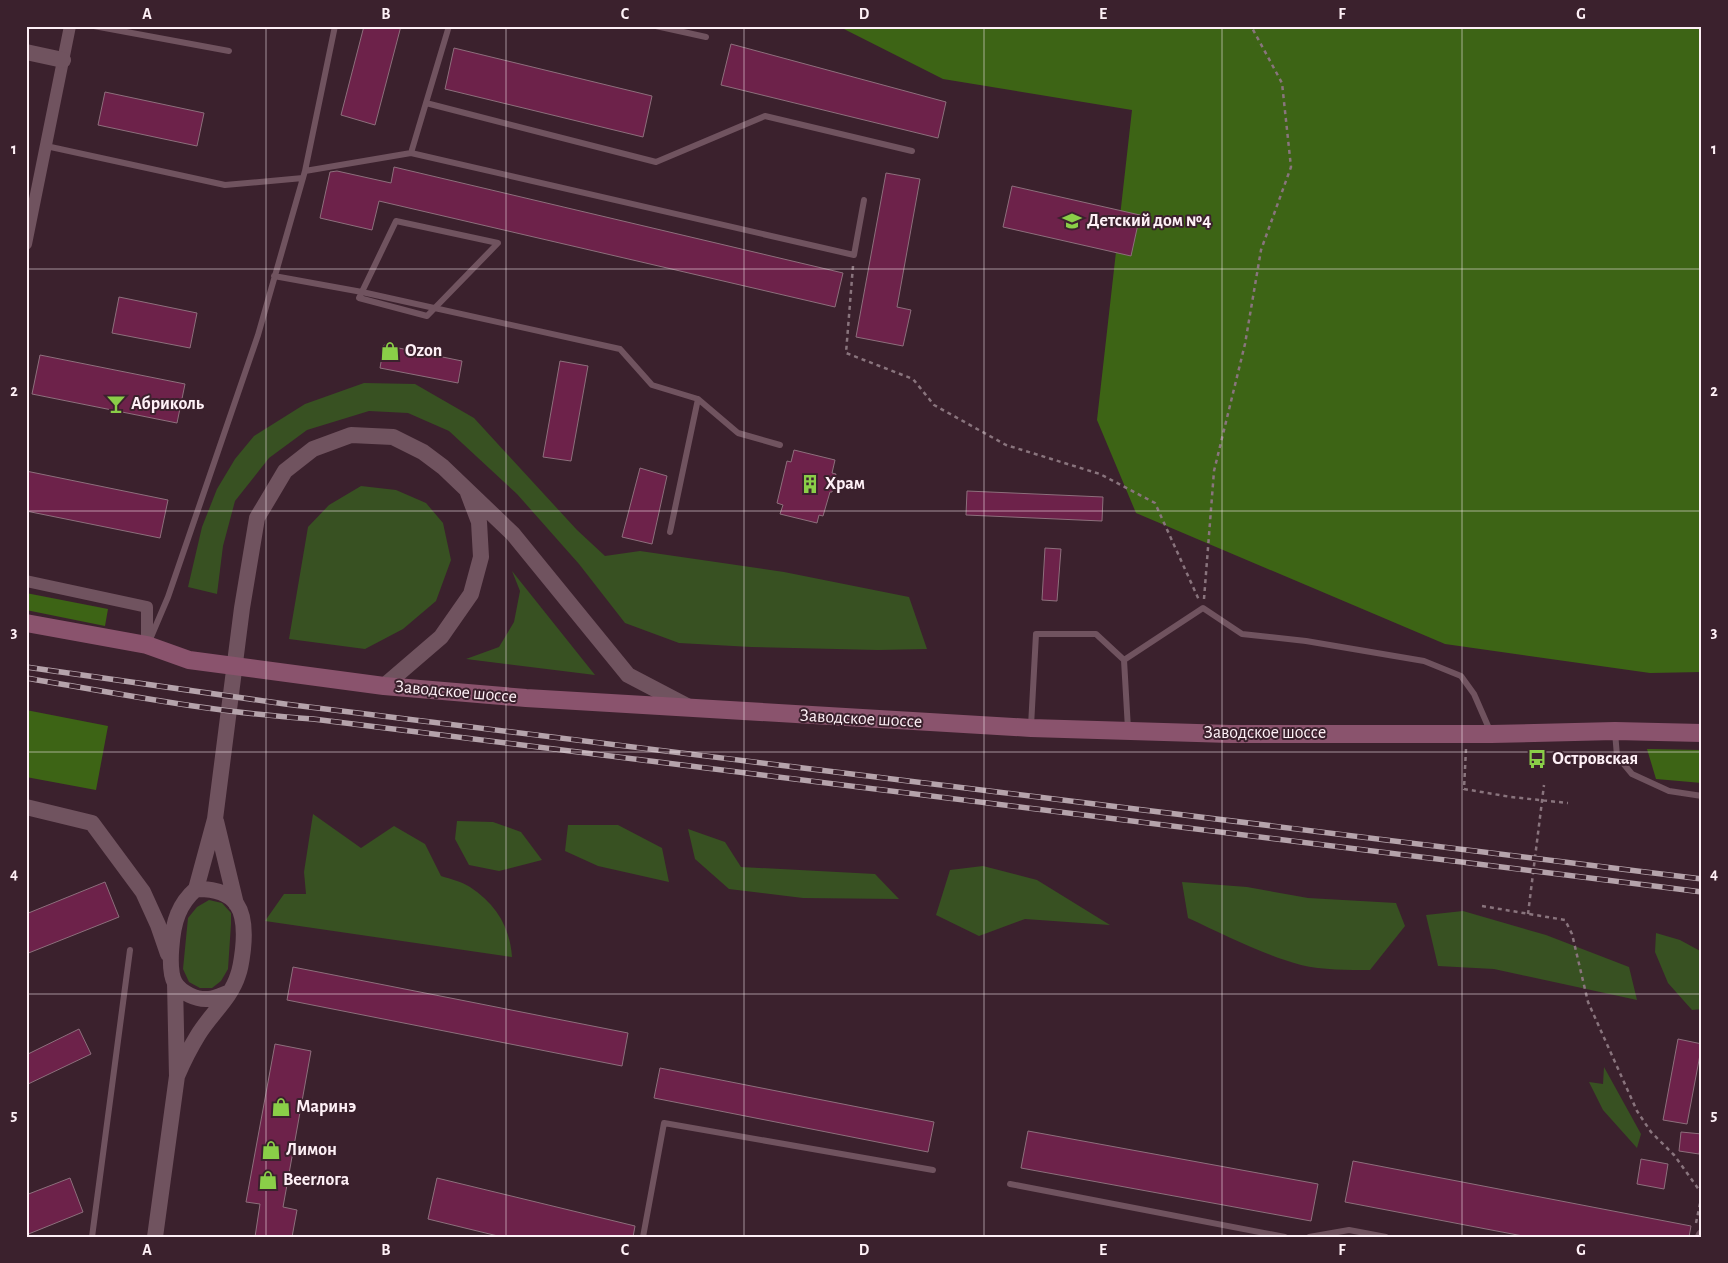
<svg xmlns="http://www.w3.org/2000/svg" width="1728" height="1263" font-family="'Alegreya Sans',sans-serif">
	<style>
		.green { fill: #385122 }
		.forest { fill: #3d6415 }
		.building { fill: #6d224a; stroke: #8d6f7c }
		.lines { fill: none; stroke-linecap: round; stroke-linejoin: round }
		.path { stroke: #89747d; stroke-width: 2.5; stroke-dasharray: 4 4; stroke-linecap: butt }
		.service { stroke: #70535f; stroke-width: 6 }
		.minor { stroke: #70535f; stroke-width: 12 }
		.tertiary { stroke: #70535f; stroke-width: 16 }
		.secondary { stroke: #8a536d; stroke-width: 18 }
		.rail-casing { stroke: #b5a3ab; stroke-width: 5.5 }
		.rail { stroke: #3b212d; stroke-width: 4; stroke-dasharray: 11; stroke-linecap: butt }
		.grid { fill: none; stroke: #fef0f6; stroke-width: 1; stroke-opacity: 0.55 }
		.labels { text-anchor: middle; dominant-baseline: central; stroke-width: 4; stroke-linejoin: round; paint-order: stroke }
		.poi-label { font-size: 18px; font-weight: bold; fill: #fef0f6; stroke: #3b212d; text-anchor: start }
		.street-label { font-size: 18px; fill: #fef0f6; stroke: #3b212d }
		.neatline { fill: none; stroke: #fef0f6; stroke-width: 2 }
		.grid-label { font-size: 16px; text-anchor: middle; font-weight: bold; fill: #fef0f6 }
	</style>
	<rect width="100%" height="100%" fill="#3b212d"/>
	<path class="green" d="M364,383l51,1 59,34 103,112 28,26 35,-5 144,21 125,25 18,52 -49,1 -127,-3 -72,-4 -54,-20 -46,-59 -62,-70 -68,-63 -41,-18 -39,-2 -62,19 -38,28 -34,43 -12,45 -6,48 -29,-7 14,-60 15,-38 18,-30 19,-23 51,-32z
		M361,486l35,4 30,13 17,20 8,37 -15,41 -33,28 -38,20 -76,-10 19,-112 21,-22z
		M512,571l83,104 -129,-16 33,-12 15,-25 6,-31z
		M313,814l48,34 33,-22 31,18 16,32c10,3 21,6 29,11 26,17 40,40 42,70l-247,-36 19,-27h22l-2,-22z
		M457,821l36,1 28,10 21,28 -43,11 -30,-6 -14,-26z
		M568,825h50l44,23 7,34 -71,-16 -33,-15z
		M688,829l37,13 16,25 134,7 24,25 -96,-1 -74,-9 -34,-30z
		M983,866l54,14 73,45 -85,-6 -46,17 -43,-21 14,-45z
		M1182,882l65,5 61,11 88,5 9,23 -35,44c-21,0 -48,0 -69,-5 -38,-10 -78,-31 -113,-47z
		M209,900l13,3 9,10v11l-3,45 -7,12 -9,7h-12l-11,-6 -6,-13 5,-51 9,-11z
		M1463,911l83,24 83,32 8,33 -143,-31 -56,-3 -12,-51z
		M1656,933l24,7 22,12v57l-10,1 -24,-27 -13,-31z
		M1604,1067l37,67 -4,14 -34,-38 -14,-28 14,2z"/>
	<path class="forest" d="M838,26h864v646l-52,1 -205,-29 -309,-131 -39,-93 35,-310 -189,-31z
		M26,593l82,16 -3,17 -79,-16z
		M26,710l82,16 -12,64 -70,-13z
		M1647,749l55,1v33l-46,-4z"/>
	<path class="building" d="M364,26h37l-26,99 -34,-10z
		M731,44l215,58 -8,36 -217,-53z
		M454,48l198,48 -9,41 -198,-48z
		M105,92l99,21 -7,33 -99,-21z
		M394,167l449,106 -8,34 -456,-106 -7,29 -52,-12 10,-46 7,-1 54,12z
		M886,173l34,6 -23,128 14,3 -8,36 -47,-9z
		M1012,186l128,29 -9,41 -128,-29z
		M119,297l78,16 -7,35 -78,-15z
		M384,345l78,16 -4,22 -78,-15z
		M40,355l145,29 -8,39 -145,-29z
		M560,361l28,5 -17,95 -28,-4z
		M794,450l41,10 -3,13 4,1 -4,18h-2l-7,24 -4,-1 -2,8 -37,-9 3,-9 -6,-2 10,-42 4,1z
		M640,468l27,8 -15,68 -30,-7z
		M26,471l142,29 -8,38 -134,-27z
		M967,491l136,6 -1,24 -136,-6z
		M1045,548l16,1 -4,52 -15,-1z
		M105,882l14,35 -93,37v-40z
		M293,967l335,66 -6,33 -335,-66z
		M79,1029l12,25 -65,31v-30z
		M1678,1039l24,5 -15,80 -24,-4z
		M275,1044l36,7 -28,156 14,3 -5,27h-37l5,-33 -14,-2z
		M660,1068l274,54 -6,30 -274,-54z
		M1028,1131l290,53 -7,37 -290,-53z
		M1681,1132l21,2 -3,20 -20,-3z
		M1641,1159l27,5 -4,25 -27,-5z
		M1353,1161l338,65 -2,11h-161l-183,-35z
		M70,1178l13,34 -57,23v-40z
		M437,1178l198,48 -2,11h-131l-74,-18z"/>
	<g class="lines">
		<path class="path" d="M853,266l-7,87 67,26 21,26 72,40 94,29 55,29 44,97
			M1204,599l10,-128 31,-127 16,-94 30,-83 -9,-84 -31,-57
			M1466,749l-2,40 47,8 57,6
			M1482,906l83,14 7,14 16,68 49,109 14,21 23,23 28,39
			M1528,914l16,-129
			M1696,1223l6,-29"/>
		<path class="service" d="M94,26l135,25
			M656,26l50,11
			M426,103l230,59 109,-46 147,35
			M46,146l179,39 78,-7
			M411,153l443,102 10,-55
			M305,171l30,-145
			M396,221l102,22 -71,73 -68,-18z
			M274,276l88,16 258,57 32,36 46,14 40,34 42,12
			M670,532l28,-133
			M151,637l17,-40 90,-262 47,-164 106,-18 38,-127
			M1124,660l4,69
			M1031,726l5,-92h60l28,26 79,-52 39,26 64,7 118,20 37,15 13,18 17,39
			M1615,732l2,24 15,18 37,17 33,5
			M1010,1184l275,53
			M92,1237l38,-287
			M643,1237l21,-114 269,47
			M1309,1237l40,-7 37,7"/>
		<path class="minor" d="M26,244l44,-218
			M26,581l121,26v38
			M1701,1237l1,-2"/>
		<path class="tertiary" d="M26,52l37,8
			M384,686l57,-49 30,-43 10,-37 -2,-35 -11,-29
			M26,807l66,16 51,69 15,33 10,29
			M216,821l20,83
			M196,889l19,-70 27,-211 15,-90 28,-47 28,-22 38,-14 42,2 30,15 20,15 70,67 115,141 63,33
			M177,1076c6,-14 13,-28 21,-41 12,-20 33,-37 40,-60 3,-8 4,-18 5,-26 4,-38 -5,-61 -47,-60 -8,7 -14,15 -18,25 -6,14 -11,55 -3,69 6,10 22,17 33,16 7,0 16,-5 22,-7
			M155,1237l22,-161 -2,-93"/>
		<path class="secondary" d="M26,623l121,22 42,15 195,26 142,12 505,30 199,6h261l124,-3 87,2"/>
		<g class="rail-casing">
			<path id="rail" d="M26,667l259,37 1417,175
				M26,678c95,16 190,35 287,41l1389,173"/>
		</g>
		<use href="#rail" class="rail"/>
	</g>
	<path class="grid" d="M266,26v1211M506,26v1211M744,26v1211M984,26v1211M1222,26v1211M1462,26v1211M26,269h1676M26,511h1676M26,752h1676M26,994h1676"/>
	<defs>
		<g id="school-bare" transform="scale(1.5)"><path d="M0-5L7-2L0 1L-7-2ZM-4 1L0 2.5L4 1V4Q0 6-4 4Z" fill="#8ace48" stroke="#3b212d" stroke-width="2.5" paint-order="stroke"/></g>
		<g id="shop-bare" transform="scale(1.5)"><path d="M-5-2.5h2.3a2.7 3.5 0 0 1 5.4 0H5L5.5 6h-11ZM-1.5-2.5h3a1.5 2.3 0 0 0-3 0Z" fill="#8ace48" stroke="#3b212d" stroke-width="2.5" paint-order="stroke"/></g>
		<g id="bar-bare" transform="scale(1.5)"><path d="M-6-5H6L.8 .8V4.5H3.5V6h-7V4.5H-.8V.8Z" fill="#8ace48" stroke="#3b212d" stroke-width="2.5" paint-order="stroke"/></g>
		<g id="building-bare" transform="scale(1.5)"><path d="M-4-6H4V6H1V3H-1V6H-4ZM-2.5-4.3h1.7v1.8h-1.7ZM.8-4.3h1.7v1.8H.8ZM-2.5-1h1.7V.8h-1.7ZM.8-1h1.7V.8H.8Z" fill="#8ace48" stroke="#3b212d" stroke-width="2.5" paint-order="stroke"/></g>
		<g id="bus-bare" transform="scale(1.5)"><path d="M-5-6H5V4H4V6H2V4H-2V6H-4V4H-5ZM-3.5-4V0h7V-4ZM-3.5 1.2v1.5H-2V1.2ZM2 1.2v1.5H3.5V1.2Z" fill="#8ace48" stroke="#3b212d" stroke-width="2.5" paint-order="stroke"/></g>
	</defs>
	<g fill-rule="evenodd">
		<use href="#school-bare" x="1072" y="221"/>
		<use href="#shop-bare" x="390" y="351"/>
		<use href="#bar-bare" x="116" y="404"/>
		<use href="#building-bare" x="810" y="484"/>
		<use href="#bus-bare" x="1537" y="759"/>
		<use href="#shop-bare" x="281" y="1107"/>
		<use href="#shop-bare" x="271" y="1150"/>
		<use href="#shop-bare" x="268" y="1180"/>
	</g>
	<g class="labels">
		<g class="poi-label">
			<text x="1087" y="221">Детский дом №4</text>
			<text x="405" y="351">Ozon</text>
			<text x="131" y="404">Абриколь</text>
			<text x="825" y="484">Храм</text>
			<text x="1552" y="759">Островская</text>
			<text x="296" y="1107">Маринэ</text>
			<text x="286" y="1150">Лимон</text>
			<text x="283" y="1180">Beerлога</text>
		</g>
		<g class="street-label">
			<text transform="translate(456 692) rotate(5)">Заводское шоссе</text>
			<text transform="translate(861 719) rotate(3)">Заводское шоссе</text>
			<text x="1265" y="733">Заводское шоссе</text>
		</g>
	</g>
	<rect width="1728" height="1263" fill="none" stroke="#3b212d" stroke-width="55"/>
	<rect x="28" y="28" width="1672" height="1208" class="neatline"/>
	<g class="grid-label">
		<text x="147" y="19">A</text>
		<text x="386" y="19">B</text>
		<text x="625" y="19">C</text>
		<text x="864" y="19">D</text>
		<text x="1103" y="19">E</text>
		<text x="1342" y="19">F</text>
		<text x="1581" y="19">G</text>
		<text x="14" y="154">1</text>
		<text x="1714" y="154">1</text>
		<text x="14" y="396">2</text>
		<text x="1714" y="396">2</text>
		<text x="14" y="637">3</text>
		<text x="1714" y="637">3</text>
		<text x="14" y="879">4</text>
		<text x="1714" y="879">4</text>
		<text x="14" y="1120">5</text>
		<text x="1714" y="1120">5</text>
		<text x="147" y="1255">A</text>
		<text x="386" y="1255">B</text>
		<text x="625" y="1255">C</text>
		<text x="864" y="1255">D</text>
		<text x="1103" y="1255">E</text>
		<text x="1342" y="1255">F</text>
		<text x="1581" y="1255">G</text>
	</g>
</svg>
